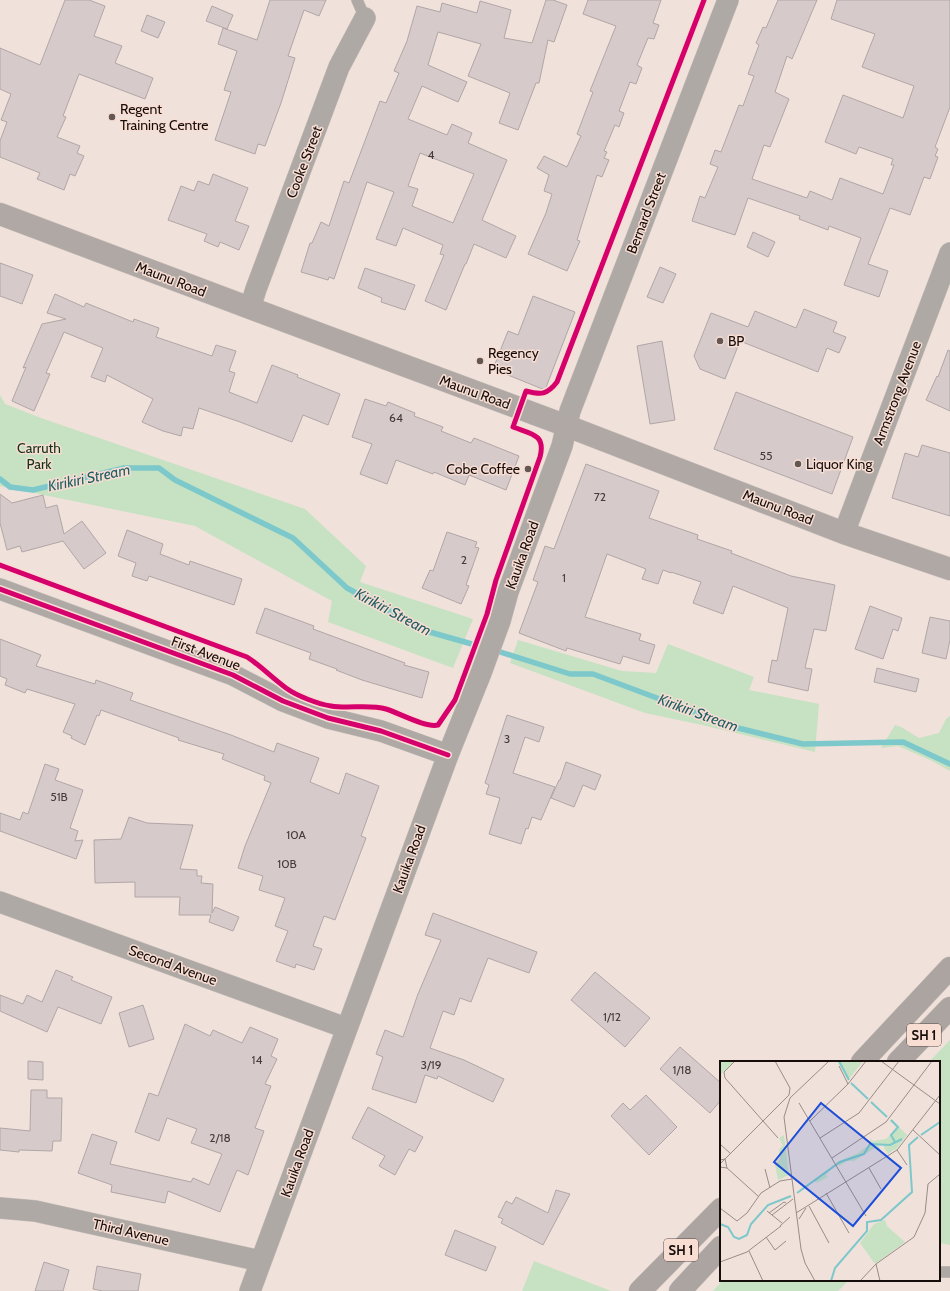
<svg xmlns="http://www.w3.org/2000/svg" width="950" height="1291" font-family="Cabin,sans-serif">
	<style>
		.green { fill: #c6e2c2 }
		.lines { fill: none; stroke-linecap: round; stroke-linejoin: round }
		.stream { stroke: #7cc8cb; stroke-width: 5.5 }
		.building { fill: #d6cbca; stroke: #b1a6a6; fill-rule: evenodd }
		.service-casing { stroke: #cbc0bb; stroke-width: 12 }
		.minor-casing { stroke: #cbc0bb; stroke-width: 22 }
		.secondary-casing { stroke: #cbc0bb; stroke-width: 23 }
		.trunk-casing { stroke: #cbc0bb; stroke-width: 23 }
		.service { stroke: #afa9a5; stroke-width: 11 }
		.minor { stroke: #afa9a5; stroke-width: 21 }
		.secondary { stroke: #b0a8a4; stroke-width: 22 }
		.trunk { stroke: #aca4a0; stroke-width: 22 }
		.cycleway-casing { stroke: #f8ddd3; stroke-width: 8 }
		.cycleway { stroke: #d6006c; stroke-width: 5 }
		.poi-dot { fill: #625753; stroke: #f8ddd3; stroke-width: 1.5 }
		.labels { text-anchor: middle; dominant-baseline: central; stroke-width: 3; stroke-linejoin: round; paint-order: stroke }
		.number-label { font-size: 12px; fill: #463c3a }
		.shield { fill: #f8ddd3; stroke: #5a4b46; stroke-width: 1 }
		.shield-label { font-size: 13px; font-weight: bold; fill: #160d0a }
		.poi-label { font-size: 14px; fill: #160d0a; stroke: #f8ddd3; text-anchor: start }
		.street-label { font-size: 14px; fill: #160d0a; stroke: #f8ddd3 }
		.park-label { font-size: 14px; fill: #103419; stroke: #f8ddd3 }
		.water-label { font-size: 15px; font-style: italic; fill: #1f5f63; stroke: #f8ddd3 }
		.inset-river { fill: none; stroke: #7cc8cb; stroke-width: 2 }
		.inset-road { fill: none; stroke: #998c87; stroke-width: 1 }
		.view { fill: #1d4ed8; fill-opacity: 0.15; stroke: #1d4ed8; stroke-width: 2 }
		.inset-edge { fill: none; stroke: #160d0a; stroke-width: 2 }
	</style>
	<rect width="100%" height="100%" fill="#f0e1db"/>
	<path class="green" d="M0,395l5,9 36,14 264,91 61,57 -6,16 113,37 -20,49 -125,-46 4,-21 -137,-75 -195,-40z
		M518,640l104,31 34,2 12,-29 86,33 -5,13 70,14 -4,48 -113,-27 -57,-12 -135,-50z
		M950,716v55l-18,-10 -34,-15 -17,2 14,-23 6,2 18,11 20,-5 7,-14z
		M950,1040v205l-11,-2v-181h-10z
		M534,1261l77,30h-89z
		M723,1280h126l-11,11h-125z"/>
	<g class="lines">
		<path class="stream" d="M0,479l10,8 23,3 91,-22h35l16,12 118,58 54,50 79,43 60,17
			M494,650l76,24h23l141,53 69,17 100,-2 47,22"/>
	</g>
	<path class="building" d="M65,0h24l16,6 -11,30 28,10 -7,17 38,15 -8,21 -66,-25 -16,42 3,1 -9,20 23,9 -3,7 7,3 -9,20 -5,-2 -6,16 -27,-11 3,-6 -40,-16v-16l7,-19 -6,-2 10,-26 -11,-5v-41l40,17z
		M270,0h56l-7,16 -15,-6 -16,46 7,2 -14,45 -16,43 -7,-2 -3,10 -40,-14 16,-48 -7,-2 13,-39 -19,-7 5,-16 34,12z
		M546,0h7l14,5 -13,37 -6,-2 -9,43h-3l-18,47 -19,-7 11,-30 -42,-17 13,-32 -43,-12 -10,33 39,17 -9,20 -36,-16 -14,33 39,16 5,-11 20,9 -4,10 39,17 -25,60 34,16 -10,22 -32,-14 -8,20h-1l-19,46 -21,-9 19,-46 -4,-1 3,-9 -40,-17 -7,18 -20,-7 18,-47 -27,-10 -33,97 -5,-2 -1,3 -27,-8 9,-29h2l9,-21 8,4 15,-45 5,2 31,-82 6,2 13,-30 -5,-2 13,-30 10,-35 23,6 2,-9 35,10 3,-12 31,9 -7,28 28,5zM420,153l54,21 -21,49 -41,-17 6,-17 -10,-3z
		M588,0h73l-8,23 6,2 -5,14 -6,-1 -11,27 5,3 -6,16 -6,-2 -11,29 5,2 -5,14 -4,-2 -11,26 3,1 -3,6 5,2 -7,17 -5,-2 -20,65 3,1 -13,30 -39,-17 18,-41 6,-19 -8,-3 5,-16 -12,-7 7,-12 23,11 14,-31 -4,-2 16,-42 -3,-1 26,-65 -33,-12z
		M778,0h39l-25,59 -5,-3 -12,36 14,7 -19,48 -6,-2 -12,34 55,19 3,-7 22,9 8,-22 43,16 11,-29h-3l2,-6 -34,-12 -3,7 -31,-12 18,-47 60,23 11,-32 -52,-19 13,-33 -44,-15 6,-19h113v107l-15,40 3,2 -3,7 3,1 -8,22 -6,-2 -14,38 -20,-7 -22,56 20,7 -9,26 -35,-12 17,-47 -32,-12 -1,4 -29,-11 1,-3 -52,-18 -13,37 -43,-14 8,-25 5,2 13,-31 -8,-3 5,-14 6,2 18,-47 4,1 11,-30 -6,-2 11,-29 -3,-2 7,-16 3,1z
		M212,6l21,9 -6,14 -21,-8z
		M147,15l18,7 -7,16 -17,-7z
		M213,174l35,14 -13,33 14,5 -10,24 -19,-8 -2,5 -14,-6 3,-7 -39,-14 13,-34 13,5 4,-10 11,4z
		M753,232l22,10 -7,15 -21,-10z
		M0,263l33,12 -11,29 -22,-8z
		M660,267l16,7 -13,29 -16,-6z
		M365,268l50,17 -10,25 -24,-8 1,-4 -24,-10z
		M55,294l29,13 2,-4 47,19 1,-3 25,9 -3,9 56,19 4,-11 20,6 -7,20 6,2 -6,19 28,11 15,-38 26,10 -1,2 43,17 -12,31 -25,-10 -11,27 -52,-20 -41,-14 -6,21 -10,-2 -2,9 -18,-5 -21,-9 11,-23 -46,-24 -2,7 -14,-5 12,-29 -39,-16 -18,41 4,1 -16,37 -22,-10 14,-34 -3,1 19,-44 24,-5 -19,-6z
		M533,296l42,16 -30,78 -52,-21 15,-38 10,4z
		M804,309l33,13 -4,10 13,5 -7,16 -12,-5 -9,24 -78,-31 -15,38 -25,-10 -6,-13 17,-43 37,14 7,-16 41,17z
		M662,341l13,79 -25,4 -13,-78z
		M948,350l2,1v60l-24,-11 11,-24 1,1z
		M736,392l117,45 -21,57 -118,-45z
		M365,399l21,7 2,-4 27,11 -1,3 29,11 -2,4 30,12 3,-5 45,18 -13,34 -37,-15 -4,10 -31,-13 -1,2 -37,-14 -9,24 -27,-10 12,-30 -20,-7z
		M922,445l28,8v63l-58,-18 13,-45 13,4z
		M586,464l73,27 -10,27 49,17 -1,4 35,12 -1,2 60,23 44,9 -9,46 -12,-2 -9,39 7,1 -4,22 -40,-9 4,-22 5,1 11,-53 -55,-22 -10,28 -30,-11 8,-21 -30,-10v1l-8,-3 -5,14 -16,-5 4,-10 -39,-15 -22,63 56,17 -2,6 16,5 -6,19 -26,-8 -3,8 -53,-16 -1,3 -47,-18 19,-51 -5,-2 12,-34 9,3z
		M0,494l12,9 31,-8 3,13 11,-3 7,29 18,-13 24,32 -22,16 -21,-28 -41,11 -2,-6 -13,4 -7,-27z
		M127,530l36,14 -3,10 29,11 1,-4 52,18 -8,26 -85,-29 -2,5 -15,-5 4,-13 -18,-7z
		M447,532l30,10 -2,5 4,1 -13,37 3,1 -8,18 -39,-16 8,-18 3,1z
		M870,606l32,12 -4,13 -5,-2 -10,30 -28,-10z
		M265,608l49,18 -1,3 92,34 -1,2 25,7 -7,26 -60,-18 -26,-10 1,-1 -28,-10 2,-6 -55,-20z
		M930,617l20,4v19l-4,19 -24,-6z
		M0,639l41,16 -5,11 59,18 1,-4 37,13 -3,7 101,35 43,17 3,-9 42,15 -9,24 29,12 7,-21 33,13 -18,50 5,2 -31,82 -11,-4 -11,30 9,3 -8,21 -18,-6 -1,4 -19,-7 12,-30 -13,-5 10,-28 -26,-8 4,-14 -25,-8 7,-22 26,-63 -7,-3 1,-4 -43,-17 2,-5 -46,-14 1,-2 -78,-28 -2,6 -2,-1 -12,30 -14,-7 1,-2 -9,-4 12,-28 -48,-15 -2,4 -20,-8 2,-6 -7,-3z
		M877,668l42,11 -3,13 -42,-10z
		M507,715l37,12 -5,15 -14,-5 -12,36 42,14 -14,33 -9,-3 -4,12 -2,-1 -5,16 -32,-10 11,-36 -14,-4 3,-9 -4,-2z
		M566,762l35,13 -6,15 -12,-5 -9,22 -23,-9 8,-18h1z
		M45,764l14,5 -4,11 28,10 -13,38 8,3 -3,10 8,-1 -7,19 -76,-28v-18l20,7 3,-8 5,2z
		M129,817l18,6 46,2 -13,44 17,1v6h5l-1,7 12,1 -1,29 3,-6 24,10 -6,14 -24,-9 2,-7h-32l1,-18h-45v-15l-40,1 -1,-43 27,-1z
		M433,913l104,39 -8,21 -41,-15 -17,44 -11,-4 -6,17 -11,-4 -13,37 34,12 40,19 -11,23 -55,-26 -1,3 -12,-4 -9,28 -44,-14 11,-32 -7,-3 9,-24 18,7 15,-43 23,-54 -16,-5z
		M56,970l17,7 -2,3 41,17 -11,27 -43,-17 -11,25 -47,-21v-16l23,9 4,-9 15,7z
		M595,972l55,46 -25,29 -54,-47z
		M143,1005l11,34 -25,8 -10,-34z
		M185,1024l25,12 3,-6 29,13 8,-16 28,12 -7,17 6,3 -12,25 6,2 -16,42 9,3 -16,44 -11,-5 -17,42 -52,-21 -3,12 -54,-11 1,-7 -34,-12 14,-39 25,8 -7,22 81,18 2,-4 16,7 13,-31 -31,-11 6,-14 -30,-11 -8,23 -24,-9 14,-39 9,3z
		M680,1047l41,36v17l-11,13 -50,-44z
		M28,1061l15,1v18l-15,-1z
		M31,1090h16v8h15l-1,43h-8l-1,10 -33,-1v2l-19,-2v-22l30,3z
		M646,1095l31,32 -28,28 -38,-39 12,-13 7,7z
		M368,1107l55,30 -8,15 -6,-3 -14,26 -16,-9 6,-10 -33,-18z
		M556,1190l14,4 -27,51 -42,-22 2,-4 -5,-2 8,-16 6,3 4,-7 32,16z
		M455,1230l41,17 -10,24 -41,-16z
		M44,1262l25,8 -6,21h-28z
		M97,1266l44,8 -3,17h-35l-10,-2z"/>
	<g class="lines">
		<g class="service-casing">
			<path id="service" d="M357,0l8,18
				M939,1272h11"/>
		</g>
		<g class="minor-casing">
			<path id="minor" d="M250,308l6,-19 83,-222 26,-49
				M844,533l106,-280
				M0,589l233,86 50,26 45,17 53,13 67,24
				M0,902l346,126
				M0,1208l35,3 226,50
				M250,1291l198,-536 33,-82 19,-52 8,-29 54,-146 8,-35 158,-411"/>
		</g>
		<g class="secondary-casing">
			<path id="secondary" d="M0,214l250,94 317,118 277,107 106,36"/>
		</g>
		<g class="trunk-casing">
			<path id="trunk" d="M862,1062l88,-94
				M898,1062l52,-54
				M640,1291l81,-82
				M680,1291l41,-44"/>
		</g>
		<use href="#service" class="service"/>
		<use href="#minor" class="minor"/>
		<use href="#secondary" class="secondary"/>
		<use href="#trunk" class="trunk"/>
		<g class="cycleway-casing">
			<path id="cycleway" d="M0,565l247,92c14,9 25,21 39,31 11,8 32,16 45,18 18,3 38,-2 55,3 13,4 40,19 52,16l17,-25 32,-86 9,-34 44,-123c6,-23 -9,-23 -27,-30l13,-36c15,4 21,4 31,-9l147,-382
				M0,589l233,86 50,26 45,17 53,13 67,24"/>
		</g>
		<use href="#cycleway" class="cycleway"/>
	</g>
	<g class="poi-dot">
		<circle cx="112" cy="117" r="4"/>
		<circle cx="720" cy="341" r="4"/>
		<circle cx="480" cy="361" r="4"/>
		<circle cx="798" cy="464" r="4"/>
		<circle cx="528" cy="469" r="4"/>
	</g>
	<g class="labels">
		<g class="number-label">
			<text x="431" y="154">4</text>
			<text x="396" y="417">64</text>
			<text x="766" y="455">55</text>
			<text x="600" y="496">72</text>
			<text x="464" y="559">2</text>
			<text x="564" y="577">1</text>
			<text x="507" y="738">3</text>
			<text x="59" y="796">51B</text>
			<text x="296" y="834">10A</text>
			<text x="287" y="863">10B</text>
			<text x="612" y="1016">1/12</text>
			<text x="257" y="1059">14</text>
			<text x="431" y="1064">3/19</text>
			<text x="682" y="1069">1/18</text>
			<text x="220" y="1137">2/18</text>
		</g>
		<g class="shield">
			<rect x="907" y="1024" width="34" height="22" rx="3"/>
			<rect x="664" y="1239" width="34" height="22" rx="3"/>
		</g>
		<g class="shield-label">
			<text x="924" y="1035">SH 1</text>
			<text x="681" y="1250">SH 1</text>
		</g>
		<g class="poi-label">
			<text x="120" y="109">Regent<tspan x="120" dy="16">Training Centre</tspan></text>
			<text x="728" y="341">BP</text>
			<text x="488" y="353">Regency<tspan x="488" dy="16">Pies</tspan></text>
			<text x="806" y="464">Liquor King</text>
			<text x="520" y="469" text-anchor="end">Cobe Coffee</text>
		</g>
		<g class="street-label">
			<text transform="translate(304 162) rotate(-69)">Cooke Street</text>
			<text transform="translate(646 213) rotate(-69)">Bernard Street</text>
			<text transform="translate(171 279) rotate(21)">Maunu Road</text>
			<text transform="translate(475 392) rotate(20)">Maunu Road</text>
			<text transform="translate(897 393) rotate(-69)">Armstrong Avenue</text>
			<text transform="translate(778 507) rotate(21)">Maunu Road</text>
			<text transform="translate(522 555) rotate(-70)">Kauika Road</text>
			<text transform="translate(206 653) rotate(21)">First Avenue</text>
			<text transform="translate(409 859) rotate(-70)">Kauika Road</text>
			<text transform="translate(173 965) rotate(20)">Second Avenue</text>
			<text transform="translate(297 1163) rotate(-70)">Kauika Road</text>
			<text transform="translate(131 1232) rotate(13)">Third Avenue</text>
		</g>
		<g class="park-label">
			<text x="39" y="448">Carruth<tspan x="39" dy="16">Park</tspan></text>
		</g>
		<g class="water-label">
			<text transform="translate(89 478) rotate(-12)">Kirikiri Stream</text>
			<text transform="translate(393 612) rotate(28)">Kirikiri Stream</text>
			<text transform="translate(698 713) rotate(20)">Kirikiri Stream</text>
		</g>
	</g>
	<g transform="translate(720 1061)">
		<rect width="220" height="220" fill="#f0e1db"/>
		<path d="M0,0h15l-15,14zM117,0h26l-15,19zM171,58l16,16 -10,13 -9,6 -6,-10h-4l3,6 -6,-2 -21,13h-7l-8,5 -2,-4 21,-9 14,-10 -2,-5 3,3 13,-2 11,-11 -7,-7zM64,74l5,40 -11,5 -3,-15 5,-6 -1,-10 4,-3 -4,-8zM114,105l-8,9 2,2 -12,6 -2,-3zM165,159l2,6 18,16 -30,22 -15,-21 14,-19z" fill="#c6e2c2"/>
		<path class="inset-river" d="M119,0l10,19M131,22l17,16M151,41l16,15M171,59l7,7 -7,8 4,7M201,74l19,-13M77,132l43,-31 24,-8 6,-10 20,1 12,-6M0,163l8,3 6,10 5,2 8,-4 4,-11 17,-19 23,-9M111,220l4,-13 32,-37v-9l14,-2 31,-28 -3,-47 9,-8"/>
		<path class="inset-road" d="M15,0l-11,11 1,6 53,60M161,0l59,43M119,5l9,18M79,42l67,113M90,60l38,-37 18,-23M193,69l27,25M100,77l39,-25 40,-52M0,83l11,10M177,89l10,15M112,97l54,-36 46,-61M0,99l5,-1 2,9M0,103l69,-69 1,-7 -15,-27M0,106l7,1 31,28M149,107l12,21M45,108l5,19M106,132l23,40M89,145l20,37M0,147l17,13 10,-8 14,-20 19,-12 12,-2M47,150l15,12M49,152l15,-11 2,1M76,152l101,-63 43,-55M52,154l21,-16M79,158l7,-11M60,165l10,-9M46,176l9,13 11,-9M29,190l14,30M0,201l27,-10 34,-26M156,203l4,17M95,220l-10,-18 -4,-14 -17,-132 6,-19 39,-37M140,220l16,-17 38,-27 11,-24 3,-29 12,-10"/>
		<path class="view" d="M101,42l80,65 -48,58 -79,-64z"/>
		<rect width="220" height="220" class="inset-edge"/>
	</g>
</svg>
